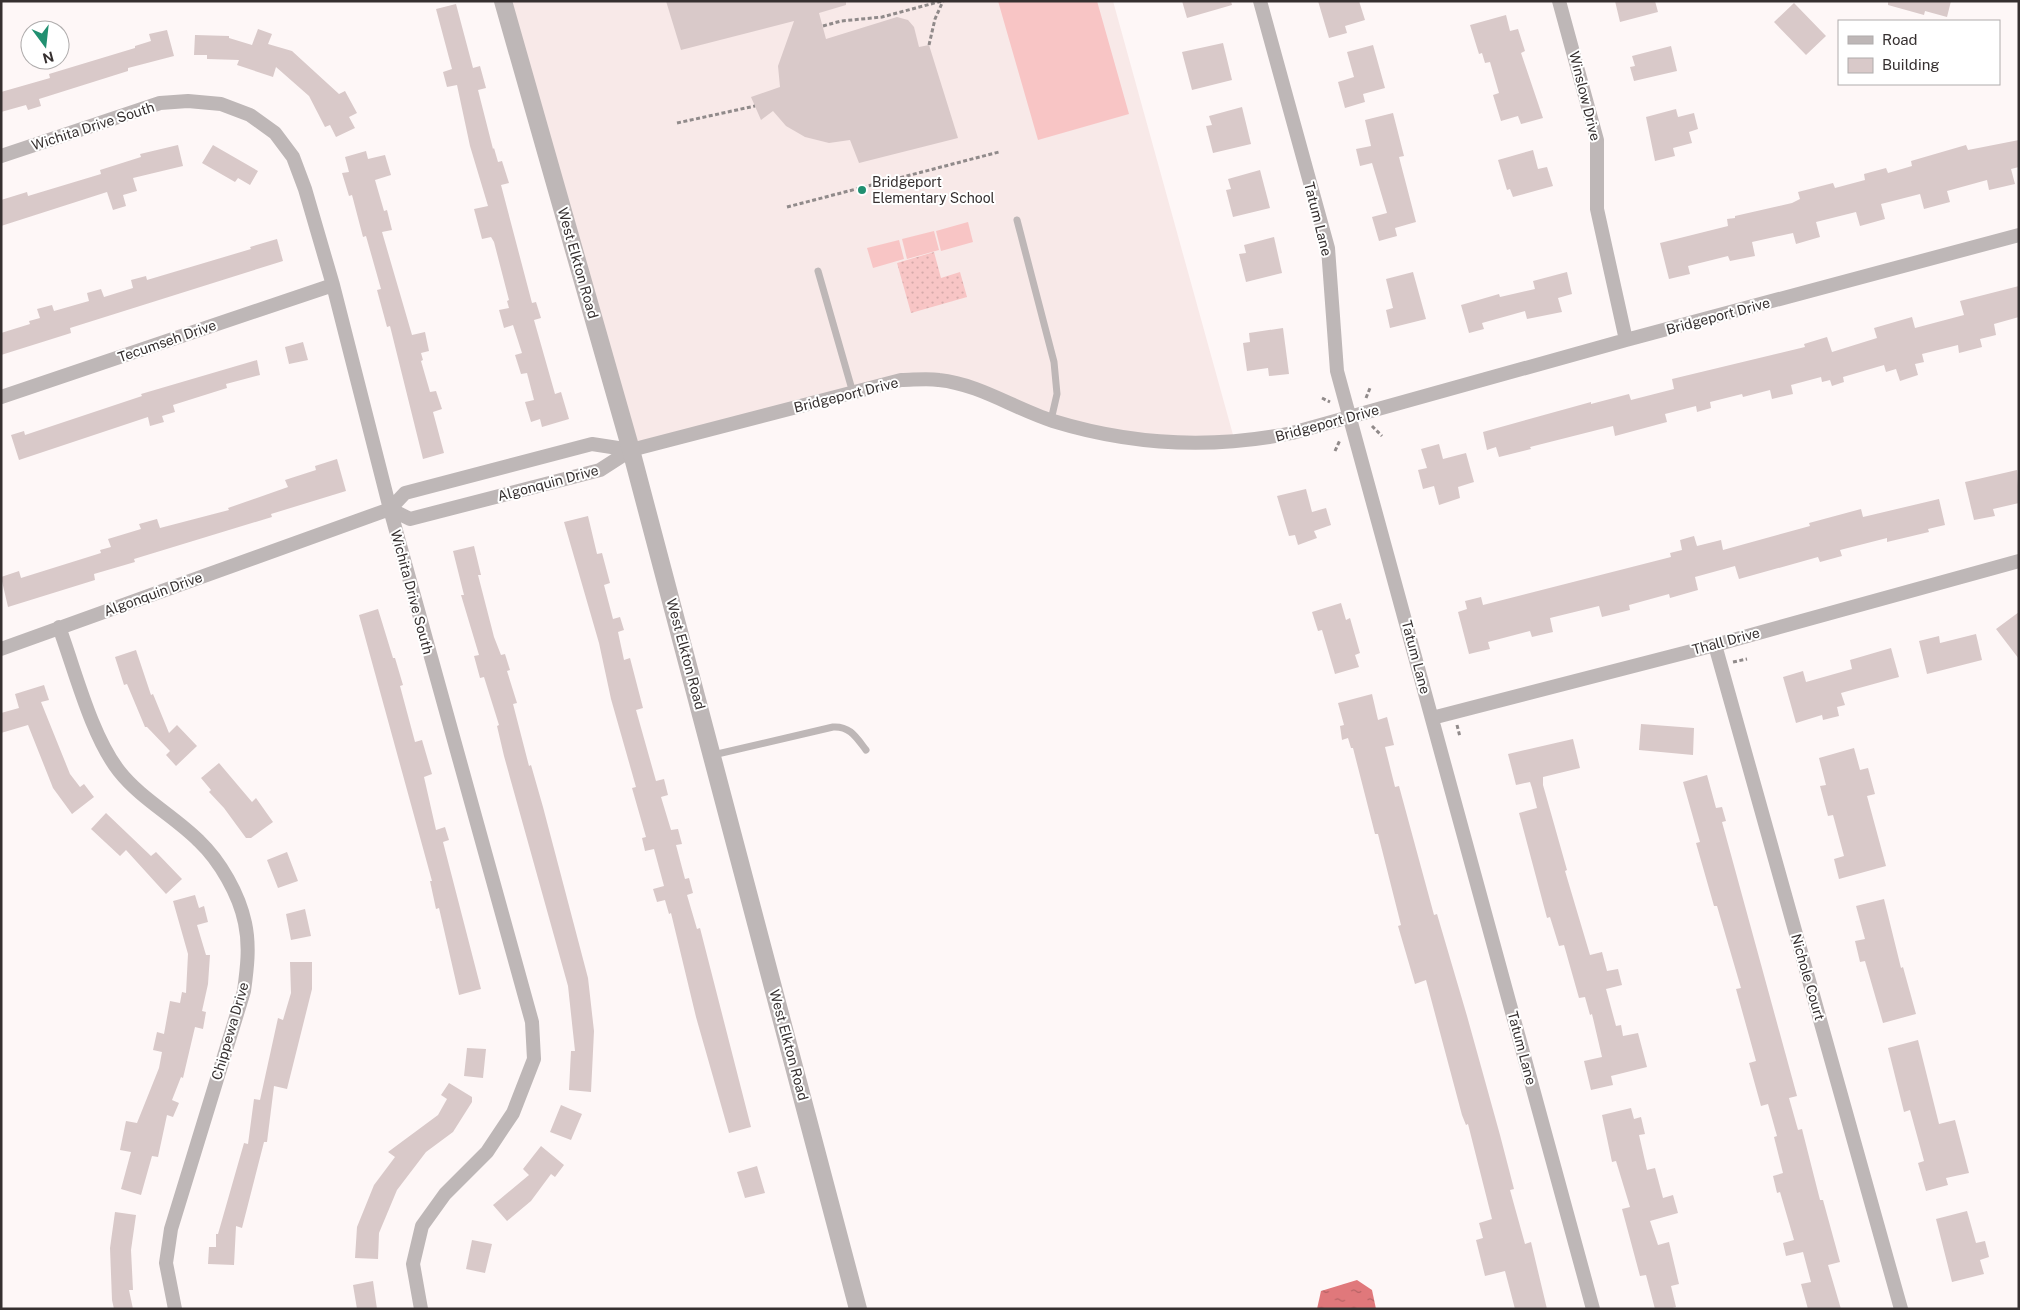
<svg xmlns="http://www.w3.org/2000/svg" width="2020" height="1310" font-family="'Public Sans',sans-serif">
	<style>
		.built { fill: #f8e9e8 }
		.park { fill: url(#park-dots) }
		.pitch { fill: #f8c5c5 }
		.water { fill: url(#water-ripples) }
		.building { fill: #d9c9c9 }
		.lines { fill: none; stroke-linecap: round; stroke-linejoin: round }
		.path { stroke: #908a8a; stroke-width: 3; stroke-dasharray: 4 2.5; stroke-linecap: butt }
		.service { stroke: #beb7b7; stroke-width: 7 }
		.minor { stroke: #beb7b7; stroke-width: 14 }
		.tertiary { stroke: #beb7b7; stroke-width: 18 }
		.poi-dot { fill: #219071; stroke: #fff; stroke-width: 2 }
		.labels { text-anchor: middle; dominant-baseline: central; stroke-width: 4; stroke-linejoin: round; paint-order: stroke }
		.street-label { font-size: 14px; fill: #363030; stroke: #fff }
		.poi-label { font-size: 14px; fill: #363030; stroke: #fff; text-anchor: start }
	</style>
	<defs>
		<pattern id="park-dots" width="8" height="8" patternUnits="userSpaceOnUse" patternTransform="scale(1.25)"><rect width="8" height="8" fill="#f8c5c5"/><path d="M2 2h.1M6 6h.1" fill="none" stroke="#d5aaaa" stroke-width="1.8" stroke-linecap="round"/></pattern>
		<pattern id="water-ripples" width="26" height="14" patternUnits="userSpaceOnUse" patternTransform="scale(1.25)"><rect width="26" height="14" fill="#e0787b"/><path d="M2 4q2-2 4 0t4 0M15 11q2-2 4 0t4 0" fill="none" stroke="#b66365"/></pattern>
	</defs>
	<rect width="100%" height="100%" fill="#fef7f7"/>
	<path class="built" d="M504,1h609l122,441 -130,-7 -130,-46 -74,-9 -270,70z"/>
	<path class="park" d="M934,252l7,26 19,-6 7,25 -56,16 -14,-50z"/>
	<path class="pitch" d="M998,1h99l32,113 -91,26z
		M968,222l5,20 -32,9 -5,-20z
		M934,231l5,19 -32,9 -5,-20z
		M899,240l5,19 -31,9 -6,-20z"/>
	<path class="water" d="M1357,1280l15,10 4,19h-59l4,-18z"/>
	<path class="building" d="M666,1h180v4l-27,8 7,26 71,-22 11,3 6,7 5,20 10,-2 29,93 -99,25 -9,-23 -21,3 -24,-6 -19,-11 -13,-15 -12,9 -10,-23 29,-10 -2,-21 16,-45 -113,29z
		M1182,1h49l1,4 -45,13z
		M1318,1h41l6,19 -20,6 2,7 -18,5z
		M1615,1h40l3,11 -38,10z
		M1888,1h63l-4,16 -22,-6 -1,4 -36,-10z
		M1794,3l32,33 -20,19 -32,-33z
		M456,4l17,64 7,-2 6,22 -8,2 15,59 1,-1 4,14 4,-1 7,22 -8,2 31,118 4,-1 5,16 -7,2 21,74 6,-2 8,27 -27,8 -2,-8 -9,3 -6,-20 9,-2 -7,-27 -6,1 -6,-19 7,-2 -9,-28 -9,3 -5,-18 10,-2 -2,-7 2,-1 -15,-58 -3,-5 -9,2 -8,-30 14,-3 -18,-60 -13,-61 -10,2 -4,-15 9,-3 -16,-60z
		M1506,15l4,16 8,-2 7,22 -4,2 22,65 -22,6 -3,-8 -17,5 -8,-26 6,-2 -9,-31 -5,1 -3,-10 -3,1 -9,-29z
		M258,29l14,5 -4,10 24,7 47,43 6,-3 12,22 -8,4 6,11 -19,9 -6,-12 -5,2 -16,-31 -33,-29 -3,10 -36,-12 2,-5 -32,-1v-4h-13l1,-20 34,1v2l23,7z
		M167,30l7,26 -46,12v3l-89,28 2,7 -13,4 -2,-5 -25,7v-20l49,-14 -1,-4 86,-26v-2l16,-5 -2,-7z
		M1223,43l9,37 -40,10 -10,-38z
		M1373,45l12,43 -22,6 2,8 -20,6 -7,-26 16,-5 -7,-25z
		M1671,46l6,25 -43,10 -4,-14 5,-1 -3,-10z
		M1242,107l9,37 -38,9 -7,-27 6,-1 -3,-9z
		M1676,109l2,8 16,-4 4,16 -9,3 3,11 -19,5 2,8 -20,5 -9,-44z
		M1393,113l11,43 -5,1 17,65 -21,6 2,8 -18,5 -7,-24 15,-4 -15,-50 -12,3 -4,-17 15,-3 -6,-26z
		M2019,140v27l-8,2 4,15 -26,6 -2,-10 -40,11 3,11 -26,7 -4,-15 -39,10 4,15 -25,7 -4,-14 -40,10 4,15 -24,7 -3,-11 -41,9 3,14 -25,5 -2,-5 -40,10 2,8 -21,5 -9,-36 68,-17 -1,-7 8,-1v-2l57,-13 8,-4 -2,-7 35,-9 2,5 30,-8 -1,-6 22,-6 2,5 24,-7 -1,-5 55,-16 2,5z
		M178,145l5,21 -50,12 4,13 -14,4 3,11 -13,4 -6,-18 -106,34v-26l26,-8 1,4 73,-22 -1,-4 41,-13 -1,-3z
		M213,145l45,26 -8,14 -12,-7 -3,4 -33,-19z
		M1533,150l5,19 9,-2 6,19 -40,11 -3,-8 -3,1 -9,-30z
		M366,151l2,8 17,-4 6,20 -16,5 9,31 3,-1 5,20 -10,2 30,103 13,-3 4,19 -8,2 2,7 -2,1 9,31 6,-1 6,18 -9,3 11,41 -21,6 -33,-133 -3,1 -10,-37 4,-1 -15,-53 -3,1 -11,-42 -3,1 -7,-23 7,-1 -4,-15z
		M1260,170l10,38 -37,9 -7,-27 5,-1 -3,-10z
		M1274,237l8,36 -36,9 -7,-28 7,-1 -2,-8z
		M277,239l6,22 -213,67 1,5 -70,22v-22l29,-9 -1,-3 11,-3 -3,-9 15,-4 2,6 35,-10 -2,-8 14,-4 3,8 29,-9 -2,-8 15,-4 1,4 104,-31 -1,-2z
		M1413,272l13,47 -36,9 -4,-18 7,-2 -7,-29z
		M1567,272l5,22 -14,4 4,14 -35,7 -2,-8 -43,12 2,6 -15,4 -8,-28 38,-11 1,3 35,-8 -2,-8z
		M2019,286v31l-25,7 2,11 -16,4 2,8 -23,6 -1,-8 -36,9 2,8 -9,2 3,11 -18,6 -4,-12 -10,3 -2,-7 -41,12 1,5 -12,4 -2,-6 -8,2 -1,-5 -30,8 2,9 -21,5 -2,-9 -27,7 -1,-3 -32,8 1,6 -14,4 -1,-6 -31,8 2,8 -52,14 -2,-10 -83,21 1,2 -32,8 -3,-10 -9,3 -4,-18 108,-30v2l38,-10 2,6 43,-11 -2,-10 133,-32 -1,-3 23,-7 5,15 45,-14 -3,-10 38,-11 3,11 49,-13 -4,-14z
		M1283,328l6,46 -20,2 -1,-8 -21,3 -4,-28 7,-1 -1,-9z
		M303,342l5,18 -19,4 -4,-17z
		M257,360l3,15 -34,9 1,4 -54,17 2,7 -13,4 2,6 -14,4 -2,-9 -129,43 -8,-25 13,-4 1,4 117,-39 -1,-2z
		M1439,444l4,15 23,-6 8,29 -16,5 2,11 -21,7 -5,-19 -11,3 -5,-19 9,-2 -6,-19z
		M337,459l9,32 -75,23 1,3 -138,42 1,3 -41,12 1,6 -87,27 -7,-30 18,-6 2,7 80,-25 -1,-3 11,-3 -3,-8 33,-10 -2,-5 18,-5 3,9 69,-18 -1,-2 60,-21 -3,-7 31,-10 -1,-4z
		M2017,470l2,33 -26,6 2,7 -21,4 -9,-38z
		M1306,489l6,23 14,-4 5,17 -17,6 3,7 -19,7 -3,-10 -6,1 -12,-40z
		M1939,499l6,26 -17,4 1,3 -42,10v-4l-47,12 2,6 -22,6 -2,-5 -79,22 -4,-13 -40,11 3,13 -28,8 -1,-4 -40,11 1,5 -28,7 -3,-11 -49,12 3,14 -21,5 -2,-6 -42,11 2,7 -21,5 -11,-42 9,-3 -2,-8 16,-4 2,8 188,-48 -1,-4 12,-3 -2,-10 14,-4 3,10 24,-6 2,10 87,-24 -1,-3 52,-14 2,8z
		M588,516l9,38 5,-1 8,30 -6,2 9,34 7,-2 4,13 -6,2 6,28 6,-2 13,50 -7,2 20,71 8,-2 4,16 -7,2 10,33 7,-1 4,15 -6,1 9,34 4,-1 4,15 -6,2 10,34 3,-1 51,199 -22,6 -33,-116 -25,-104 -2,1 -4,-14 -8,2 -4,-13 11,-3 -10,-37 -9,2 -3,-13 4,-1 -14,-49 4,-1 -25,-88 -12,-56 -35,-121z
		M474,546l7,29h-3l16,62 7,18 4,-1 5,16 -3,1 10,32 -4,1 16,62 2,-1 12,42 45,171 6,53 -3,61 -22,-2 2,-39h4l-7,-65 -64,-230 -7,-30 2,-1 -15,-48 -4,1 -6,-22 5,-1 -18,-60h3l-11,-44z
		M1341,603l5,17 4,-2 10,35 -5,2 4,12 -24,7 -13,-44 -4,1 -6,-19z
		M378,609l15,49h2l8,27 -3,1 15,56 7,-2 10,34 -8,3 12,53 9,-3 4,13 -6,2 38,147 -22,6 -20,-87 -3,1 -6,-28h2l-73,-266z
		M2019,612v47l-23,-30z
		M1976,634l6,26 -55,14 -8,-33 20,-5 1,7z
		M1891,648l8,29 -58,16 4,12 -8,2 2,9 -16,4 -1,-5 -26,8 -13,-46 20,-6 3,11 46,-13 -2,-9z
		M136,650l15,45 2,-1 16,39 8,-8 20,21 -21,20 -10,-11 4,-4 -23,-24h-2l-18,-43 -3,1 -9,-28z
		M44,685l5,15 -8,2 29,72 10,13 4,-3 10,13 -22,17 -19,-26 -25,-63 -27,8v-20l18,-5 -4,-14z
		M1372,694l6,26 9,-3 7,28 -9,2 10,40 4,-1 35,129 3,-1 30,102 33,119 14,54 -4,1 15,54 6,-2 16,67h-32l-10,-38 -20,5 -9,-36 7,-2 -4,-15 13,-4 -24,-95 -2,1 -4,-10 -36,-135 -11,4 -17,-58 3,-1 -23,-91h-3l-22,-86h-2l-3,-10 -6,2 -2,-14 4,-1 -6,-22z
		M1641,724l53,4 -1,27 -54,-5z
		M1573,739l7,29 -37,9v8l24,85 -2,1 25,84 12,-3 5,19 11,-2 4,16 -16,4 10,37 5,-1 2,11 15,-3 9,34 -36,9 2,9 -22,5 -7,-29 18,-4 -10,-43 -2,1 -5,-18 -6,1 -15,-53 -5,1 -9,-29 -3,1 -28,-105 18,-5 -5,-20 -2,-6 -14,3 -8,-31z
		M1854,748l6,22 8,-2 7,26 -8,2 19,70 -47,13 -5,-20 10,-3 -11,-41 -5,1 -8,-30 6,-1 -7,-27z
		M219,763l33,39 4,-4 17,24 -22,16h-5l-22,-30 -15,-16 2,-2 -10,-12z
		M1707,775l9,33 6,-1 4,14 -4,1 75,274 -8,2 9,32 4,-1 18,71h3l17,62 -12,3 13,44h-33l-7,-25 10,-2 -8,-30 -17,4 -3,-13 11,-3 -14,-48 -3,1 -4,-17 10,-3 -9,-36 3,-1 -9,-32 -7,2 -12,-43 7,-2 -20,-72 5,-1 -24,-82h-3l-18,-63 4,-1 -17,-60z
		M106,813l45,43 5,-4 26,27 -16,15 -40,-44 -6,6 -29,-27z
		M287,852l11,29 -20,7 -11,-28z
		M195,895l4,13 5,-2 4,16 -11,3 9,30h4l-2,29 -6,27 4,1 -3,17 -8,-2 -12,51 -2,-1 -9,23 7,3 -6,14 -6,-2 -9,42 -6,-1 -11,39 -20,-6 10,-37 -11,-2 6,-29 11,2 22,-55 3,-16 -9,-2 4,-18 7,2 6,-33 10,2 2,-11 4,1 2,-39 -15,-53z
		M1884,899l17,69 2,-1 13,47 -33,9 -18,-62 -5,1 -5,-21 10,-2 -9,-33z
		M305,909l6,27 -20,4 -5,-26z
		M290,962h22v27l-25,100 -13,-3 -7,56h-3l-22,86 -6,-2 -2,39 -26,-1 1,-17h7v-13h2l26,-91 4,1 6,-45 6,1 18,-82 5,2 8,-27z
		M1918,1040l21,84 16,-4 14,53 -23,5 2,7 -22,6 -8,-28 6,-2 -14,-51 -6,2 -16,-64z
		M467,1048l19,1 -3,29 -19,-2z
		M449,1083l23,14v5l-19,30 -27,20 -29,38 -18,43 -1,26 -23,-1 2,-31 17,-42 21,-28 -7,-5 50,-37 9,-16 -6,-4z
		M561,1105l21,9 -11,26 -21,-8z
		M1631,1108l3,11 7,-2 4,17 -6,1 8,35 8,-2 8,30 10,-3 5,18 -28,8 8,24 11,-3 10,42 -8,2 5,21 -7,2h-14l-9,-34 -6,1 -18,-67 8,-2 -14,-46 -4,1 -10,-47z
		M541,1146l23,19 -9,12 -4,-3 -20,27 -24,20 -14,-16 36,-30 -6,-6z
		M757,1166l8,27 -20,5 -8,-26z
		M1967,1211l9,32 9,-2 4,16 -9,3 4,14 -32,8 -16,-63z
		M115,1212l21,3 -5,35 2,40h-4l4,19h-19l-2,-9 -2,-52z
		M472,1240l20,4 -7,29 -19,-4z
		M373,1281l4,28h-20l-4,-24z"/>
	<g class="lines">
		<path class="path" d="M823,26l18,-5 41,-4 60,-16
			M929,45l6,-26 8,-18
			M677,123l78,-17
			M787,207l212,-55
			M1322,398l8,4
			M1366,398l4,-10
			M1372,426l10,10
			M1335,451l5,-11
			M1733,662l14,-3
			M1457,725l3,12"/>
		<path class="service" d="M1017,220l37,142 3,32 -6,26
			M818,271l35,122
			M713,755l120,-28c17,-1 23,10 33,23"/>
		<path class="minor" d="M1260,1l68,247 9,123 256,938
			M1559,1l38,139v69l29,131
			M1,156l159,-53 28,-2 33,3 29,11 25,18 18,24 12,32 28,96 57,224 142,513 2,37 -21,54 -26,39 -42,42 -23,32 -9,38 8,45
			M1,397l332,-112
			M390,509l20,10 190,-49 31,-20 270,-70c12,0 26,-2 38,0 40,4 76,29 114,41 78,24 159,28 239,12l334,-93 393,-105
			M59,627c16,43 32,108 60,144 22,28 55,45 80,70 21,20 40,53 46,82 5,23 2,46 -1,68l-73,238 -5,34 9,46
			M1715,645l186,664
			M1,649l389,-140 15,-16 187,-49 39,6
			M1432,718l283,-73 304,-84"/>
		<path class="tertiary" d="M503,1l128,449 227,859"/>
	</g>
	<circle class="poi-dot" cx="862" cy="190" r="5"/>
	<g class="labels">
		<g class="street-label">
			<text transform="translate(1585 96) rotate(76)">Winslow Drive</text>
			<text transform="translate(93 126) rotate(-18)">Wichita Drive South</text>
			<text transform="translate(1318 219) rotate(76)">Tatum Lane</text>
			<text transform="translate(578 263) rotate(74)">West Elkton Road</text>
			<text transform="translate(1718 316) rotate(-15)">Bridgeport Drive</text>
			<text transform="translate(167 341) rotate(-19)">Tecumseh Drive</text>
			<text transform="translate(846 395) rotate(-14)">Bridgeport Drive</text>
			<text transform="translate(1327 423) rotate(-15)">Bridgeport Drive</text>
			<text transform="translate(548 483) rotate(-15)">Algonquin Drive</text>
			<text transform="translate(412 592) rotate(75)">Wichita Drive South</text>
			<text transform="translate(153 594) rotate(-20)">Algonquin Drive</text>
			<text transform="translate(1726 641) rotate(-15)">Thall Drive</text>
			<text transform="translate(686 654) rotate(75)">West Elkton Road</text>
			<text transform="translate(1416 657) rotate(75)">Tatum Lane</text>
			<text transform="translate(1808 977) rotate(74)">Nichole Court</text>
			<text transform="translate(230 1031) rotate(-74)">Chippewa Drive</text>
			<text transform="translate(789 1045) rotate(75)">West Elkton Road</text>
			<text transform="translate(1522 1048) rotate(75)">Tatum Lane</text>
		</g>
		<g class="poi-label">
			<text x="872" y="182">Bridgeport<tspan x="872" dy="16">Elementary School</tspan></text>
		</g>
	</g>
	<rect width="2020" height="1310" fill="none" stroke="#363030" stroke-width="5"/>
	<rect x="1838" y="20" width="162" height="65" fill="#ffffff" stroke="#afacac"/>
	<rect x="1848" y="36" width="25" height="8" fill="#beb7b7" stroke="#afacac"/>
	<text x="1882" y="45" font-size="15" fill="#363030">Road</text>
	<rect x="1848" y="58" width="25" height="15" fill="#d9c9c9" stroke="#afacac"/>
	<text x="1882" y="70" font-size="15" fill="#363030">Building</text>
	<g transform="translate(45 45) rotate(165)"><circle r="24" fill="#ffffff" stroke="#afacac"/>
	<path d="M0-4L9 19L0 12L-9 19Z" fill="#219071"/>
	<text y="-8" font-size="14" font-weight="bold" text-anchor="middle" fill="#363030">N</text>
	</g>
</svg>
